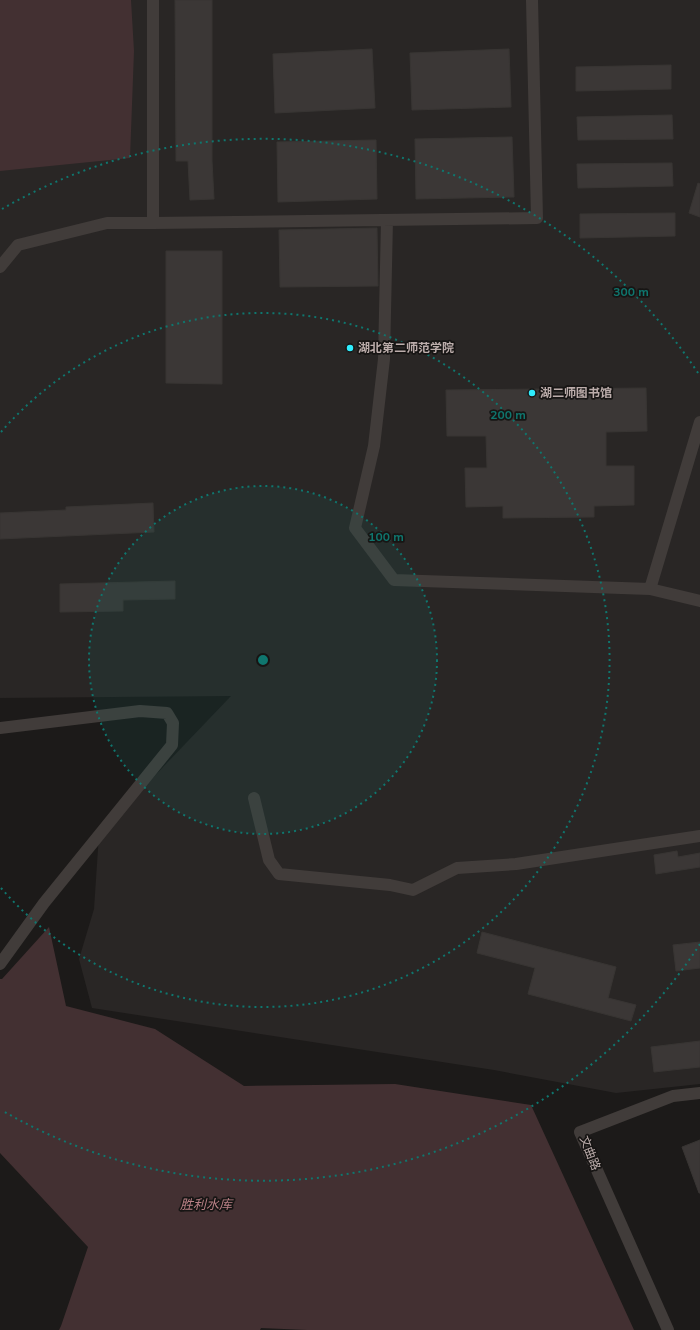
<svg xmlns="http://www.w3.org/2000/svg" width="700" height="1330" font-family="'Nunito Sans','Noto Sans SC',sans-serif">
	<style>
		.built { fill: #292625 }
		.water { fill: #433032 }
		.building { fill: #3b3736; stroke: #383533 }
		.lines { fill: none; stroke-linecap: round; stroke-linejoin: round }
		.minor { stroke: #413c3a; stroke-width: 12 }
		.ring { fill: none; stroke: #0f766e; stroke-width: 2; stroke-dasharray: 2 4 }
		.poi-dot { fill: #2fedfe; stroke: #171514; stroke-width: 1.5 }
		.labels { text-anchor: middle; dominant-baseline: central; stroke-width: 3.5; stroke-linejoin: round; paint-order: stroke }
		.poi-label { font-size: 12px; font-weight: bold; fill: #bcadab; stroke: #171514; text-anchor: start }
		.street-label { font-size: 12px; fill: #bcadab; stroke: #171514 }
		.water-label { font-size: 13px; font-style: italic; fill: #b98086; stroke: #171514 }
		.centre { fill: #0f766e; stroke: #171514; stroke-width: 2 }
		.ring-label { font-size: 12px; text-anchor: middle; font-weight: bold; fill: #0f766e; stroke: #171514; stroke-width: 3.5; stroke-linejoin: round; paint-order: stroke }
	</style>
	<rect width="100%" height="100%" fill="#1c1a19"/>
	<path class="built" d="M0,0h700v1084l-84,9 -122,-23 -402,-62 -13,-49 15,-50 5,-75 132,-138 -231,2z"/>
	<path class="water" d="M0,0h131l3,51 -4,107 -130,13z
		M49,927l17,79 89,23 89,57 151,-2 136,21 103,225h-327l-46,-2 -1,2h-201l2,-4 27,-79 -88,-94v-174h2z"/>
	<path class="building" d="M175,0h37v161l2,38 -24,1 -2,-39h-12z
		M372,49l3,59 -100,5 -2,-59z
		M509,49l2,58 -99,3 -2,-57z
		M671,65v24l-95,2v-24z
		M672,115l1,24 -95,1 -1,-23z
		M512,137l2,60 -98,2 -1,-60z
		M376,140l1,59 -99,3 -1,-60z
		M672,163l1,23 -95,2 -1,-24z
		M698,183l2,1v33l-11,-4z
		M675,213v23l-95,2v-24z
		M377,228l1,58 -98,1 -1,-57z
		M166,251h56v133l-56,-1z
		M646,388l1,43 -41,1v34h28v39l-40,1v11l-91,1v-12l-37,1 -1,-39h22l-1,-32h-39l-1,-46z
		M153,503l1,29 -154,7v-26l66,-3v-3z
		M175,581v18l-52,1v11l-63,1v-28z
		M677,851l1,6 22,-4v14l-44,7 -2,-19z
		M482,932l134,35 -8,31 28,7 -5,16 -103,-27 7,-26 -58,-15z
		M700,942v26l-24,3 -3,-26z
		M700,1041v26l-46,5 -3,-25z
		M700,1140v53h-1l-17,-46z"/>
	<g class="lines">
		<path class="minor" d="M153,0v223l384,-5 -5,-218
			M387,220l-3,139 -10,87 -19,82 39,52 256,9
			M0,267l18,-22 89,-22h46
			M700,422l-50,167 50,12
			M0,728l140,-17 27,2 6,10 -1,22 -128,158 -44,61
			M254,798l15,62 10,14 111,11 23,5 44,-22 59,-4 184,-28
			M668,1330l-88,-198 93,-36 27,-3"/>
	</g>
	<circle cx="263" cy="660" r="174" fill="#0f766e" fill-opacity=".12"/>
	<g class="ring">
		<circle cx="263" cy="660" r="174"/>
		<path d="M1 432A347 347 0 1 1 1 888"/>
		<path d="M700 944A521 521 0 0 1 3 1111M2 209A521 521 0 0 1 700 376"/>
	</g>
	<g class="poi-dot">
		<circle cx="350" cy="348" r="4"/>
		<circle cx="532" cy="393" r="4"/>
	</g>
	<g class="labels">
		<g class="poi-label">
			<text x="358" y="348">湖北第二师范学院</text>
			<text x="540" y="393">湖二师图书馆</text>
		</g>
		<g class="street-label">
			<text transform="translate(590 1153) rotate(69)">文曲路</text>
		</g>
		<g class="water-label">
			<text x="206" y="1205">胜利水库</text>
		</g>
	</g>
	<circle cx="263" cy="660" r="6" class="centre"/>
	<g class="ring-label">
		<text x="631" y="296">300 m</text>
		<text x="508" y="419">200 m</text>
		<text x="386" y="541">100 m</text>
	</g>
</svg>
